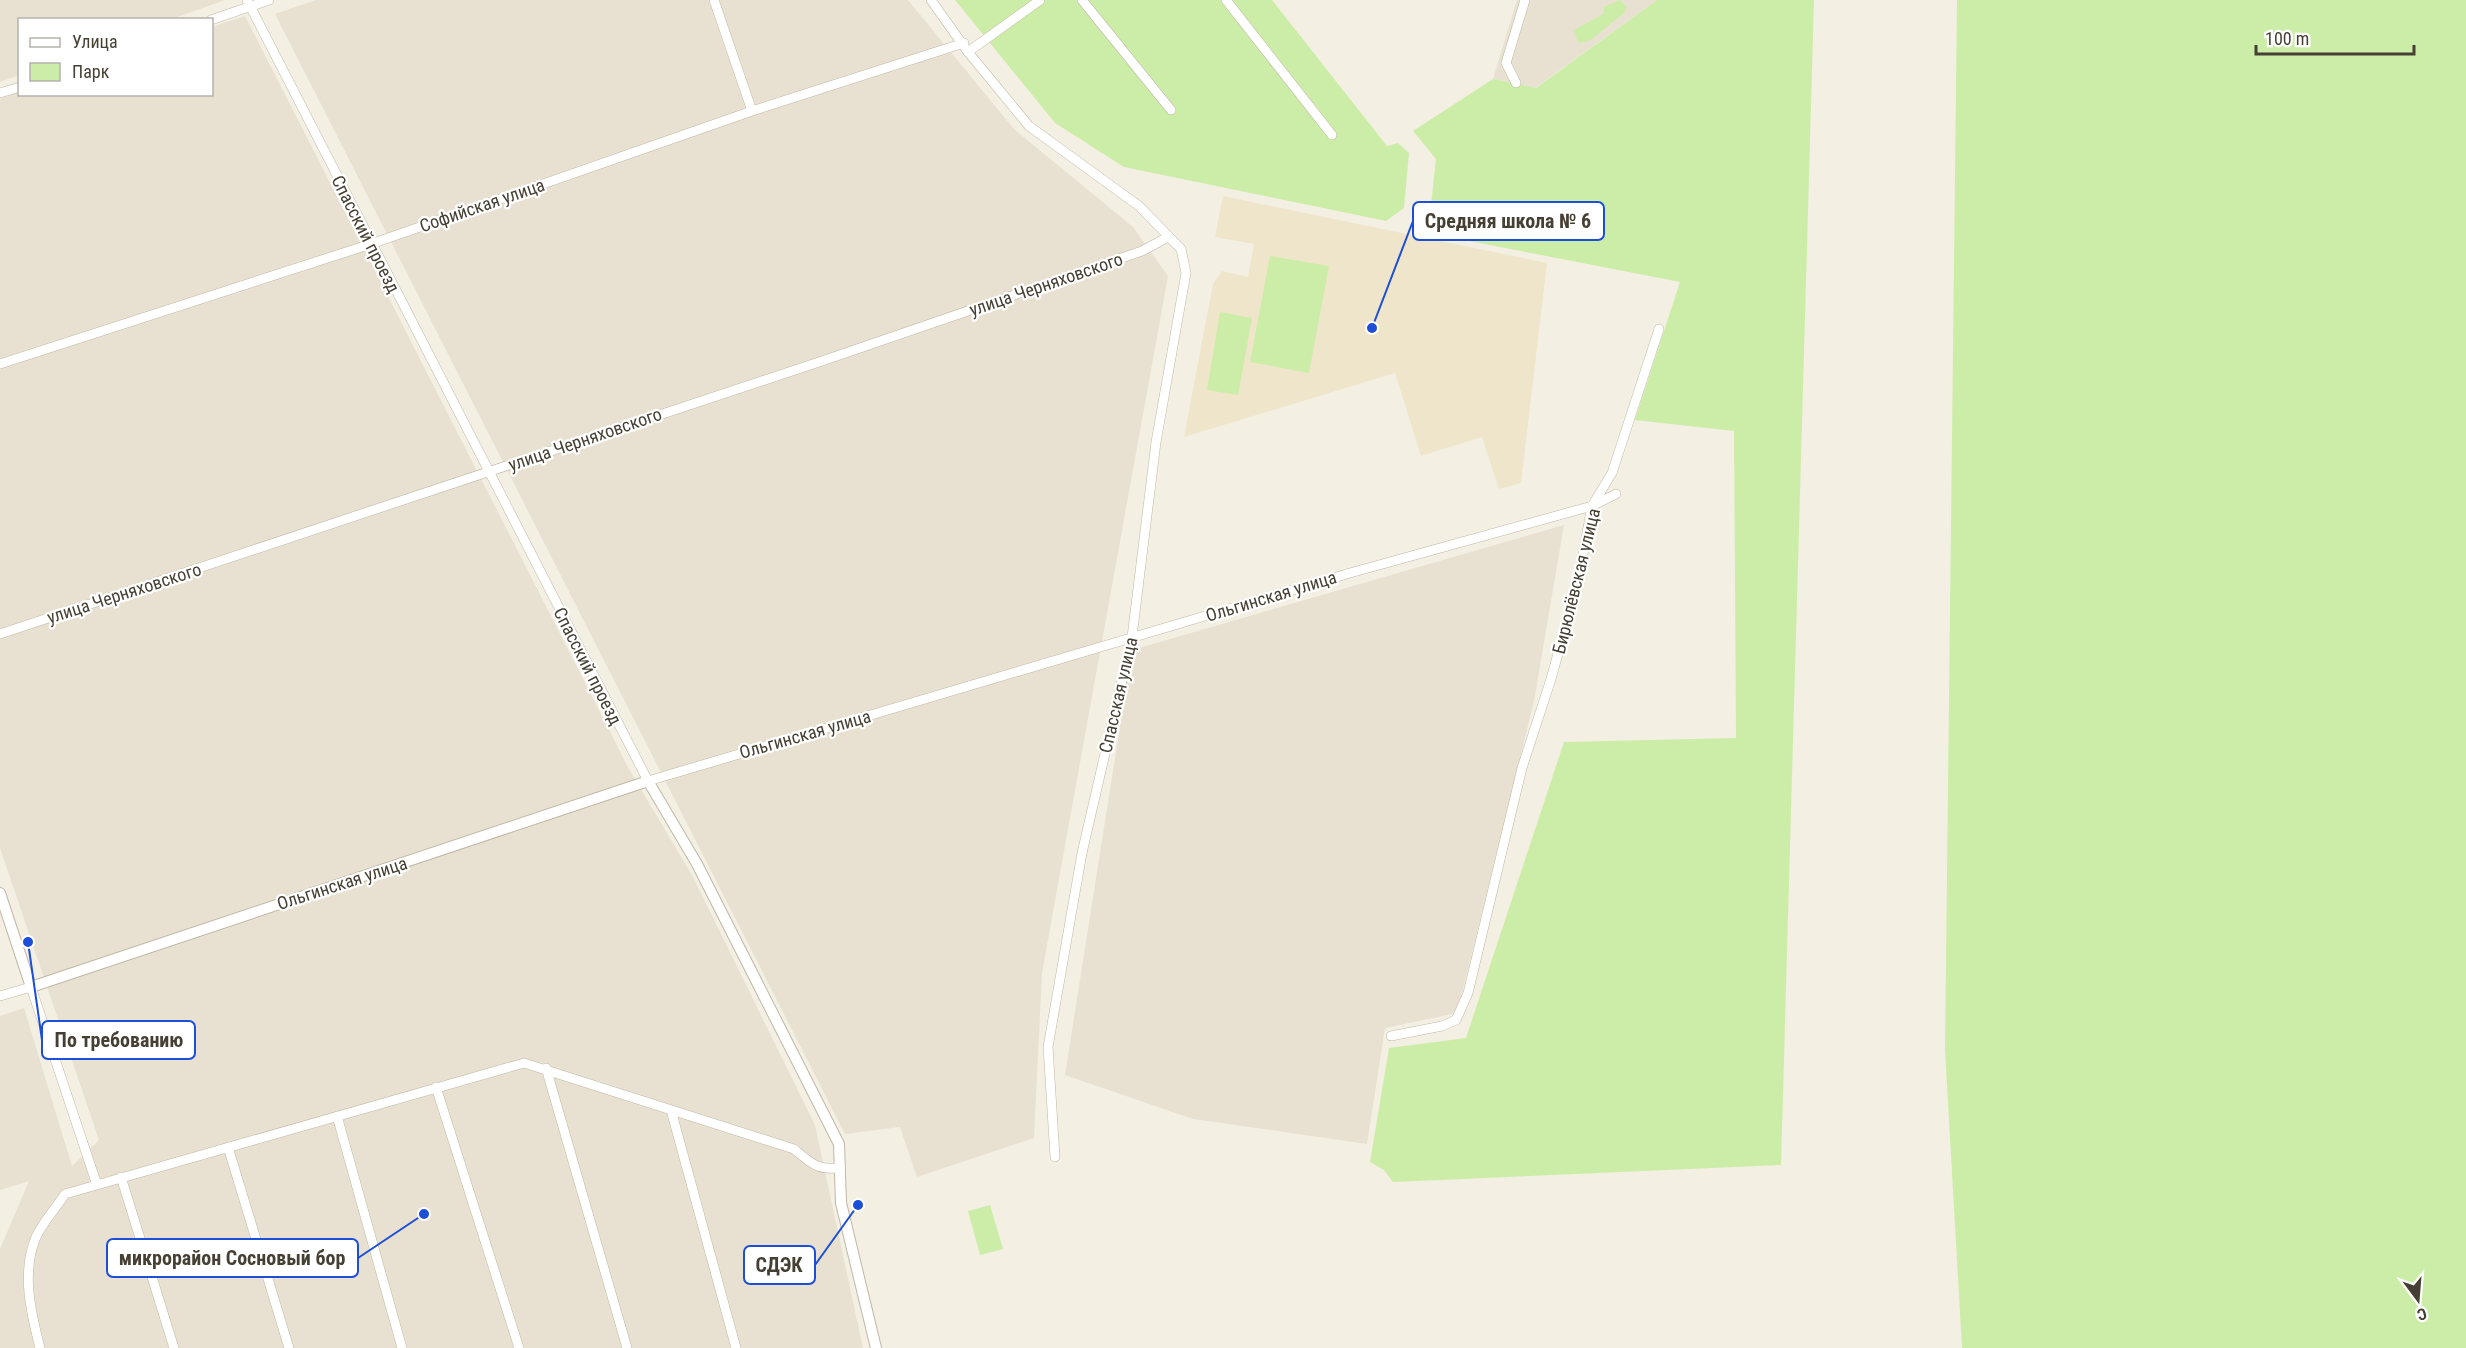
<svg xmlns="http://www.w3.org/2000/svg" width="2466" height="1348" font-family="'Roboto Condensed',sans-serif">
	<style>
		.residential { fill: #e8e1d1 }
		.education { fill: #efe5cb }
		.green { fill: #cceda7 }
		.lines { fill: none; stroke-linecap: round; stroke-linejoin: round }
		.minor-casing { stroke: #c0b7a5; stroke-width: 10 }
		.tertiary-casing { stroke: #c0b7a5; stroke-width: 12 }
		.minor { stroke: #fff; stroke-width: 9 }
		.tertiary { stroke: #fff; stroke-width: 10 }
		.labels { text-anchor: middle; dominant-baseline: central; stroke-width: 4.5; stroke-linejoin: round; paint-order: stroke }
		.street-label { font-size: 18px; fill: #463f33; stroke: #fff }
		.leader { fill: none; stroke: #1d4ed8; stroke-width: 2 }
		.callout-dot { fill: #1d4ed8; stroke: #fff; stroke-width: 2 }
		.callout { fill: #fff; stroke: #1d4ed8; stroke-width: 2 }
		.callout-label { font-size: 20px; text-anchor: middle; font-weight: bold; fill: #463f33 }
	</style>
	<rect width="100%" height="100%" fill="#f4efe3"/>
	<path class="residential" d="M0,0h225l-53,19 -152,1 -1,55 -19,7z
		M316,0h592l106,129 119,98 35,49 -126,697 -8,165 -117,39 -17,-50 -55,7 -570,-1120z
		M1517,0h140l-122,88 -42,-9z
		M245,16l384,753 64,108 122,248 48,223h-863v-99l29,-68 -29,9v-174l24,-8 48,158 27,-26 -99,-292v-749l19,-7 1,2h192v-67z
		M1564,525l-30,176 -77,312 -72,15 -18,116 -174,-25 -128,-44 67,-425z"/>
	<path class="education" d="M1223,196l324,67 -26,220 -22,6 -17,-52 -61,19 -26,-83 -211,64 29,-153 9,-13 26,6 6,-33 -39,-7z"/>
	<path class="green" d="M955,0h317l115,146 11,-3 11,10 -5,55 -18,13 -262,-54 -69,-44z
		M1620,0l7,7 -3,6 -33,27 -13,3 -4,-13 29,-16 1,-7z
		M1657,0h157l-33,1165 -388,17 -9,-12 -14,-8 19,-114 77,-10 98,-296 172,-4 -2,-307 -99,-11 45,-138 -252,-49 8,-74 -23,-28 80,-52 43,9z
		M1957,0h509v1348h-504l-17,-298z
		M1270,256l59,10 -20,107 -59,-11z
		M1220,312l32,6 -14,77 -31,-5z
		M990,1205l13,44 -23,6 -12,-44z"/>
	<g class="lines">
		<g class="minor-casing">
			<path id="minor" d="M247,0l401,781 702,-208 242,-67 24,-12
				M714,0l38,111
				M931,0l37,52 61,74 110,80 42,43 5,24 -30,169 -24,195 -50,216 -34,194 7,110
				M1082,0l89,110
				M1226,0l106,135
				M211,20l58,-20
				M968,52l72,-52
				M1516,83l-10,-20 19,-63
				M0,93l20,-6
				M0,364l371,-120 381,-133 212,-68
				M0,634l825,-274 317,-109 26,-14
				M0,996l31,-9 66,198
				M1391,1036l51,-10 14,-6 12,-27 54,-225 29,-89 27,-98 14,-75 20,-33 47,-144
				M546,1068l81,280
				M436,1087l83,261
				M671,1110l65,238
				M337,1116l65,232
				M228,1147l61,201
				M121,1177l53,171
				M40,1348c-9,-35 -19,-76 -4,-111 7,-15 20,-29 29,-43l459,-131 270,86c18,15 23,21 46,19"/>
		</g>
		<g class="tertiary-casing">
			<path id="tertiary" d="M0,893l31,94 617,-206 49,83 142,280 2,59 35,145"/>
		</g>
		<use href="#minor" class="minor"/>
		<use href="#tertiary" class="tertiary"/>
	</g>
	<g class="labels">
		<g class="street-label">
			<text transform="translate(482 205) rotate(-19)">Софийская улица</text>
			<text transform="translate(366 234) rotate(63)">Спасский проезд</text>
			<text transform="translate(1046 284) rotate(-19)">улица Черняховского</text>
			<text transform="translate(585 439) rotate(-19)">улица Черняховского</text>
			<text transform="translate(1576 581) rotate(-76)">Бирюлёвская улица</text>
			<text transform="translate(124 593) rotate(-18)">улица Черняховского</text>
			<text transform="translate(1271 596) rotate(-17)">Ольгинская улица</text>
			<text transform="translate(588 666) rotate(63)">Спасский проезд</text>
			<text transform="translate(1118 695) rotate(-77)">Спасская улица</text>
			<text transform="translate(805 734) rotate(-16)">Ольгинская улица</text>
			<text transform="translate(342 883) rotate(-18)">Ольгинская улица</text>
		</g>
	</g>
	<path class="leader" d="M1372 328L1413 221M28 942L42 1040M424 1214L358 1258M858 1205L815 1265"/>
	<g class="callout-dot">
		<circle cx="1372" cy="328" r="6"/>
		<circle cx="28" cy="942" r="6"/>
		<circle cx="424" cy="1214" r="6"/>
		<circle cx="858" cy="1205" r="6"/>
	</g>
	<g class="callout">
		<rect x="1413" y="202" width="191" height="38" rx="6"/>
		<rect x="42" y="1021" width="153" height="38" rx="6"/>
		<rect x="107" y="1239" width="251" height="38" rx="6"/>
		<rect x="744" y="1246" width="71" height="38" rx="6"/>
	</g>
	<g class="callout-label">
		<text x="1508" y="228">Средняя школа № 6</text>
		<text x="119" y="1047">По требованию</text>
		<text x="232" y="1265">микрорайон Сосновый бор</text>
		<text x="779" y="1272">СДЭК</text>
	</g>
	<rect x="18" y="18" width="195" height="78" fill="#ffffff" stroke="#b5b2ad" stroke-width="1.5"/>
	<rect x="30" y="38" width="30" height="9" fill="#ffffff" stroke="#b5b2ad" stroke-width="1.5"/>
	<text x="72" y="48" font-size="18" fill="#463f33">Улица</text>
	<rect x="30" y="63" width="30" height="18" fill="#cceda7" stroke="#b5b2ad" stroke-width="1.5"/>
	<text x="72" y="78" font-size="18" fill="#463f33">Парк</text>
	<g transform="translate(2418 1300) rotate(164)" stroke="#ffffff" stroke-width="4.5" paint-order="stroke">
	<path d="M0-4.5L10 22L0 15L-10 22Z" fill="#463f33"/>
	<text y="-9" font-size="16" font-weight="bold" text-anchor="middle" fill="#463f33">С</text>
	</g>
	<path d="M2256 45v9h158v-9" fill="none" stroke="#463f33" stroke-width="3"/>
	<text x="2265" y="45" font-size="18" fill="#463f33" stroke="#ffffff" stroke-width="4.5" paint-order="stroke">100 m</text>
</svg>
